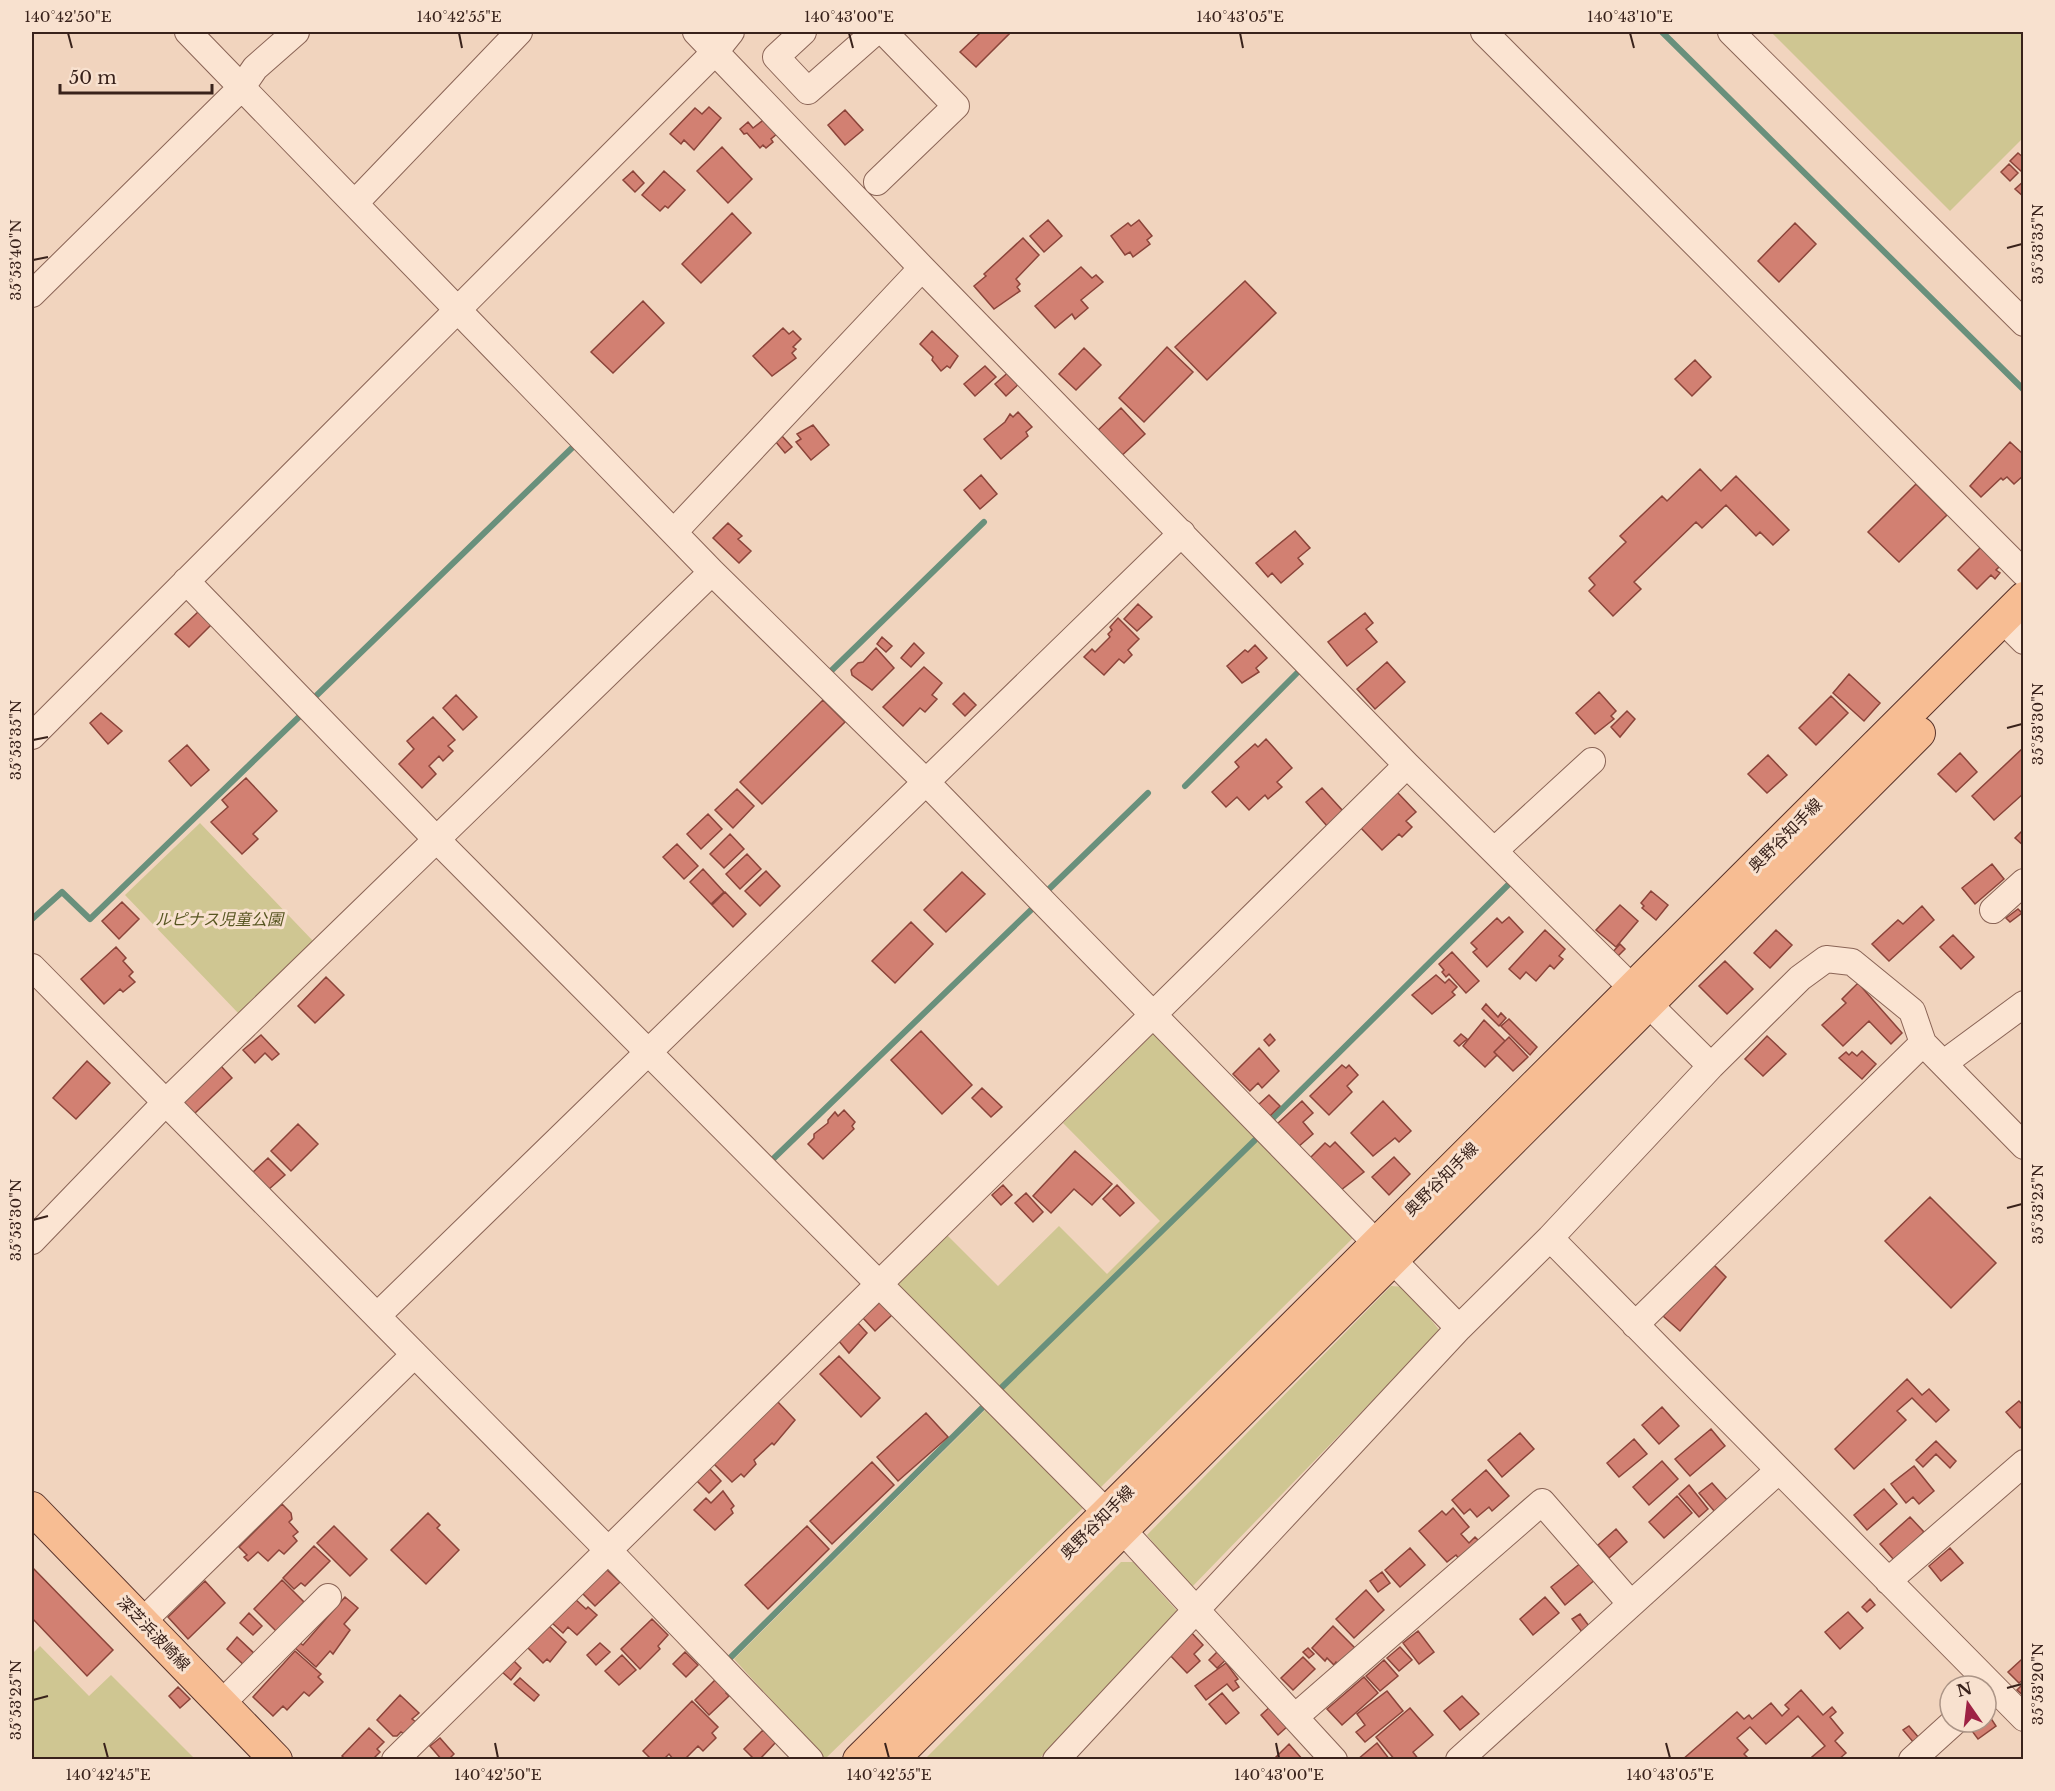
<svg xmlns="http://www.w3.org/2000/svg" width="2055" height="1791" font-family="'Libre Baskerville','Noto Sans JP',serif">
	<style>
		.green { fill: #cfc692 }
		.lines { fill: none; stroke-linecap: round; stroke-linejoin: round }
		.stream { stroke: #69907c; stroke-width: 6 }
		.building { fill: #d28072; stroke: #8b443a; stroke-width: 1.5 }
		.minor-casing { stroke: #8a6456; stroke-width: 28 }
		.major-casing { stroke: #58332b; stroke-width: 34 }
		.minor { stroke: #fbe4d2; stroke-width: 26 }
		.major { stroke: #f7bd93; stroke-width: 32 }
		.ticks { fill: none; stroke: #39221b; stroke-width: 2 }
		.labels { text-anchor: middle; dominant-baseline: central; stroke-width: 6; stroke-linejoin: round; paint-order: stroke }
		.street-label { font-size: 16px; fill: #39221b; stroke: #f8e1cf }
		.park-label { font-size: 16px; font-style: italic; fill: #575621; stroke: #f8e1cf }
		.neatline { fill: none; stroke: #39221b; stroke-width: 2 }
		.ticks-label { font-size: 15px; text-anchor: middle; fill: #39221b }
	</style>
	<rect width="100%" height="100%" fill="#f1d4be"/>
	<path class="green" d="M1771,32h252v106l-73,73z
		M200,823l114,119 -75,72 -114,-119z
		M1155,1032l202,202 -259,256 -204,-205 52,-51 52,52 61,-60 48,48 53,-53 -97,-98z
		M1391,1286l14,1 35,44 -249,257 -44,-53z
		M988,1407l95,101 -258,251 -91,-100z
		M1121,1562h12l45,50 -139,147 -115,1z
		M40,1646l49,50 22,-21 84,84h-163v-105z"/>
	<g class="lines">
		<path class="stream" d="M1662,32l362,358
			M831,671l153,-149
			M317,695l259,-251
			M1185,786l116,-117
			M1047,891l101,-98
			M32,919l30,-27 28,27 211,-204
			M1270,1121l242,-240
			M772,1160l261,-252
			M998,1391l257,-251
			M728,1660l254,-252"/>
	</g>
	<path class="building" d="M981,32h25l3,2 -33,33 -16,-15z
		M709,107l12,11 -27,32 -10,-10 -3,4 -11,-10 25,-26 7,6z
		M845,110l18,20 -18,15 -17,-20z
		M766,118l12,15 -7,6 2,3 -7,6 -3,-3 -3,3 -13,-15 -3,1 -4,-5 8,-7 5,6z
		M722,147l30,32 -24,24 -31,-32z
		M2018,153l6,5 -2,14 -12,-11z
		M2009,164l9,9 -8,8 -9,-9z
		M633,171l11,12 -9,9 -12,-12z
		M664,171l21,19 -17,18 -3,-2 -5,5 -18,-16z
		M2024,181v16l-9,-8z
		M732,213l19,20 -50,50 -19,-19z
		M1048,220l14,16 -18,16 -14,-16z
		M1139,220l13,16 -5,4 3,4 -17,13 -3,-5 -5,3 -14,-19 17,-13 3,3z
		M1795,223l21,21 -37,38 -21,-21z
		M1023,238l16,17 -23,24 4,5 -3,3 3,4 -26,18 -20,-23 12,-10 -2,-2z
		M1081,267l11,11 4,-3 7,7 -22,18 7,8 -13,11 -3,-5 -17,14 -20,-22z
		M1245,281l31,32 -69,67 -32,-33z
		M643,301l21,22 -51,50 -22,-21z
		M783,328l6,6 4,-3 8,8 -8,8 3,2 -4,4 4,5 -24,18 -19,-20z
		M932,331l26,25 -8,12 -3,-2 -6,5 -9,-11 1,-3 -13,-13z
		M1167,347l26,25 -49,50 -25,-24z
		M1084,348l17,17 -25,25 -17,-16z
		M1695,360l16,17 -19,19 -17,-17z
		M985,366l11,11 -21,19 -11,-12z
		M1012,369l11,11 -17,16 -11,-12z
		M1121,408l24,26 -28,26 -24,-25z
		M1018,412l14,15 -6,5 2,4 -27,23 -17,-20 21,-17 5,-8 3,3z
		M813,425l16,20 -18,15 -15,-18 5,-3 -4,-5z
		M782,436l10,11 -7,6 -10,-12z
		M2010,442l14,13v20l-10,9 -7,-7 -4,3 -2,-2 -20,19 -11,-11z
		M1700,469l21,22 15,-15 53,54 -16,15 -13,-13 -4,4 -30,-31 -24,23 -6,-6 -62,60 7,7 -28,27 -24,-25 6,-6 -6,-7 37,-36 -6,-6 42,-40 5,5z
		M981,475l16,19 -17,15 -16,-19z
		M1916,484l31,31 -48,47 -31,-30z
		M728,523l14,13 -4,3 13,12 -12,12 -26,-25z
		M1295,531l15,17 -12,10 5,6 -22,19 -9,-10 -4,4 -12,-14z
		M1981,547l19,19 -4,4 4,3 -5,6 -4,-4 -14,14 -19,-19z
		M1138,604l14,13 -15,14 -13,-12z
		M199,611l13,13 -23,23 -14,-13z
		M1365,613l8,10 -7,6 11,13 -30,24 -19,-24z
		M1118,618l21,21 -11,11 4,5 -8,8 -5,-4 -15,16 -20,-18 8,-8 3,3 15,-15 -2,-3 4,-4 -2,-3z
		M882,637l10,9 -6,6 -9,-8z
		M914,643l10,10 -13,14 -10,-9z
		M1255,645l12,13 -11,10 3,4 -17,11 -15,-17 18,-16 3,2z
		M876,648l18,20 -22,22 -20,-15 -1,-5 7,-7 5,-1z
		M1387,662l18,20 -30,27 -18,-20z
		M924,667l18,16 -10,12 5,4 -12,13 -5,-4 -17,18 -20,-19z
		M1849,674l31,29 -16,18 -31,-28z
		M1599,692l17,19 -5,5 3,3 -19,15 -19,-21z
		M964,693l12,12 -11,11 -12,-12z
		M456,695l21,22 -14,13 -20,-22z
		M1831,696l17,17 -32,32 -17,-17z
		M823,700l22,22 -83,82 -22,-22z
		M1627,711l8,8 -15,18 -9,-10z
		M101,713l21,18 -14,13 -18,-21z
		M433,717l22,23 -7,6 5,5 -10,10 -4,-5 -10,10 7,8 -14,14 -23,-24 15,-15 -7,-8z
		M1266,739l26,29 -15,14 5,5 -14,12 -3,-4 -16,15 -12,-13 -11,10 -14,-15 27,-25 -4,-5 20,-18 3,3z
		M187,745l22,25 -18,16 -22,-25z
		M2023,748l1,45 -30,27 -22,-24z
		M1960,753l17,19 -21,20 -18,-18z
		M1768,755l19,20 -20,18 -19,-19z
		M246,778l31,33 -24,23 5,5 -16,15 -31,-32 17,-15 -6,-7z
		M1322,788l21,23 -16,15 -21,-24z
		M737,789l17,17 -21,22 -18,-18z
		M1397,792l19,20 -10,9 6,6 -10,10 -3,-3 -17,16 -22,-23z
		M708,814l14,15 -21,20 -14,-15z
		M2023,830l1,1v15l-9,-8z
		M730,834l14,15 -20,19 -14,-14z
		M677,844l21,22 -14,13 -21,-22z
		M747,854l14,15 -21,20 -14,-15z
		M1992,864l12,15 -29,25 -13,-16z
		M703,869l21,23 -13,12 -21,-22z
		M766,871l14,15 -20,20 -15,-15z
		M962,872l23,22 -39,38 -22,-22z
		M1651,891l17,14 -12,15 -14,-12 2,-2 -3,-3z
		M725,892l21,22 -13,13 -21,-22z
		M122,902l17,17 -20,20 -17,-18z
		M1620,905l18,16 -22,26 -20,-17z
		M1922,906l12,14 -45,41 -17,-17 26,-24 5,4z
		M2018,909l4,4 -12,9 -4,-4z
		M1509,917l14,15 -36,35 -14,-15 4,-3 -6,-6 26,-25 5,5z
		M911,922l22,22 -38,39 -23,-22z
		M1545,930l20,19 -6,7 4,3 -9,10 -4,-4 -14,16 -10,-9 -6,7 -11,-10z
		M1776,930l16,15 -22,23 -16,-15z
		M1953,935l21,22 -13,12 -21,-22z
		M1620,944l5,5 -9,9 -5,-4z
		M116,947l10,11 -3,3 10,11 -4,4 6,6 -12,10 -3,-3 -16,15 -23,-25z
		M1452,952l27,29 -13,12 -17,-19 -3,3 -4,-5 2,-2 -5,-6z
		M1725,961l28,28 -26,25 -28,-28z
		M1436,975l9,8 4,-4 8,8 -5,5 3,3 -23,19 -20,-19z
		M326,977l18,18 -29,28 -17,-17z
		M1858,983l44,50 -11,11 -22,-23 -26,25 -21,-21 24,-22 -4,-4z
		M1486,1004l12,13 3,-4 5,5 -7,8 -17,-17z
		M1509,1019l28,28 -7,8 -29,-29z
		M1484,1020l21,21 -11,11 3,3 -12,12 -22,-21z
		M921,1031l51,54 -30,29 -51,-54z
		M1270,1034l5,6 -6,6 -5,-6z
		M1461,1034l6,5 -8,7 -5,-5z
		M261,1035l18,19 -7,6 -7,-7 -10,10 -12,-13z
		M1767,1036l19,18 -23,22 -18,-17z
		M1509,1037l19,20 -15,14 -19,-19z
		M1259,1048l20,23 -17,17 -4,-5 -8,8 -17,-17z
		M1862,1051l14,13 -14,15 -23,-21 7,-6 3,3 3,-3 5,4z
		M87,1061l23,22 -34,36 -23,-21z
		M220,1065l12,13 -38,36 -12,-13z
		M1342,1065l4,3 3,-3 9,10 -11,11 5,6 -23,23 -19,-19z
		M982,1088l20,19 -11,10 -19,-19z
		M1269,1095l11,11 -10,10 -12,-11z
		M1302,1101l11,12 -10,9 10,12 -15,13 -21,-23z
		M1383,1101l28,30 -12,11 -4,-4 -22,18 -22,-23z
		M844,1110l11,12 -3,4 2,3 -31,30 -15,-15 6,-6v-4l14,-11v-3l7,-8 3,4z
		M298,1124l20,20 -27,27 -20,-20z
		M1335,1142l29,30 -23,18 -31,-32 15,-15 5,4z
		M1075,1151l37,33 -20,21 -18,-16 -23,24 -18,-17z
		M1394,1157l16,17 -21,21 -17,-18z
		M268,1158l17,17 -17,15 -16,-17z
		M1003,1185l9,10 -11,10 -9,-10z
		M1117,1185l17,18 -14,13 -17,-17z
		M1026,1193l17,19 -10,10 -18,-19z
		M1930,1197l66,66 -45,45 -66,-67z
		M1714,1265l12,12 -46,54 -17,-15z
		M880,1302l12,13 -17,16 -12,-13z
		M857,1322l10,11 -18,20 -11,-13z
		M839,1356l41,42 -19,19 -41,-43z
		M1907,1379l15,16 7,-6 20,21 -13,12 -24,-24 -15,13 9,9 -52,49 -19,-20z
		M777,1401l18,19 -21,25 -2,-2 -18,17 2,4 -12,13 -3,-3 -9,8 -18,-18z
		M2019,1401l5,5v18l-4,4 -14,-16z
		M1662,1407l17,19 -20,18 -17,-19z
		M926,1413l22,24 -50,44 -21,-24z
		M1711,1429l14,17 -35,30 -15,-17z
		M1520,1433l14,16 -32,28 -14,-17z
		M1634,1439l13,15 -28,23 -12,-14z
		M1936,1441l20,20 -6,7 -14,-14 -13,13 -7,-7z
		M1662,1461l16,18 -29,26 -16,-18z
		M872,1462l22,23 -62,59 -22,-23z
		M1914,1466l20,25 -15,13 -6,-7 -7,6 -15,-19z
		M709,1468l12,13 -12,12 -13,-13z
		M1486,1470l23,26 -17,15 -3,-4 -12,10 -7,-8 -6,5 -12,-14z
		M1712,1483l16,18 -13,11 -16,-19z
		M1689,1485l19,24 -9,8 -20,-23z
		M1884,1489l13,15 -30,26 -13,-15z
		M723,1491l11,15 -3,3 2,4 -18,17 -21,-20 12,-12 5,5z
		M1677,1496l15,17 -28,25 -15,-16z
		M282,1504l9,9 1,6 -3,3 9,10 -5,4 4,5 -13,13 -5,-4 -11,11 -10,-9 -10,9 -4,-4 3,-2 -8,-8z
		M1453,1508l16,19 -8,7 8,9 6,-6 5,5 -20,18 -4,-5 -9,7 -28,-31 23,-20 4,4z
		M428,1513l12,12 -3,3 22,22 -33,34 -35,-34z
		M1910,1517l14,15 -30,28 -14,-16z
		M334,1526l33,33 -17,17 -33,-33z
		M807,1526l22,23 -61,60 -23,-24z
		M1616,1529l11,13 -18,16 -11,-13z
		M314,1546l16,15 -25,25 -4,-3 -7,6 -11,-11z
		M1410,1548l15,17 -25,22 -15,-17z
		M1950,1548l13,15 -22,18 -12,-15z
		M1582,1562l14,17 -31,26 -14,-18z
		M32,1567l81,83 -26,26 -55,-58z
		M606,1569l14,13 -25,24 -13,-13z
		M1382,1572l8,11 -12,9 -8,-11z
		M282,1580l22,22 -28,29 -22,-22z
		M205,1581l20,22 -37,36 -20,-22z
		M1366,1590l18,20 -30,28 -18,-19z
		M345,1597l13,11 -14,16 6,6 -17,24 -3,-3 -14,16 -21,-19 5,-5 3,2z
		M1545,1597l14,16 -26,22 -13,-16z
		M575,1599l11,10 2,-2 9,8 -20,20 -9,-8 -5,6 -11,-10z
		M1870,1599l5,6 -8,7 -5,-5z
		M1848,1612l15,16 -23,21 -15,-17z
		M249,1613l13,13 -9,9 -13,-12z
		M1580,1614l9,12 -7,6 -10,-13z
		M652,1619l16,16 -10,11 2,3 -20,20 -19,-20z
		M548,1625l18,17 -16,20 -3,-3 -4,4 -17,-17z
		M1333,1626l22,22 -16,16 -3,-2 -2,3 -7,-7 -2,3 -13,-13z
		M1190,1631l13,14 -9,9 6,7 -13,12 -20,-21z
		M1418,1631l16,21 -15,12 -16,-21z
		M237,1637l21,20 -11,11 -20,-19z
		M600,1643l10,9 -14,13 -9,-10z
		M1400,1647l12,13 -13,11 -12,-13z
		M1221,1648l8,9 -12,11 -8,-8z
		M1308,1648l6,6 -5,4 -6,-6z
		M295,1651l26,23 -3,3 5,5 -14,14 -5,-4 -17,18 -4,-4 -10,10 -20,-19z
		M685,1652l13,13 -12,12 -13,-13z
		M622,1655l14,15 -17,15 -14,-14z
		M1303,1657l12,12 -22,21 -12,-12z
		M512,1659l9,9 -10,12 -10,-9z
		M1384,1660l14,16 -18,15 -14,-15z
		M2021,1660l3,3v16l-5,4 -11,-11z
		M1226,1663l12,16 -3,2 4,6 -6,4 -6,-7 -21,16 -11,-14z
		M1364,1677l14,16 -36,32 -15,-16z
		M520,1678l19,17 -5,6 -20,-17z
		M716,1679l12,12 -2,2 3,3 -20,19 -14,-15z
		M2024,1683v13l-7,-6z
		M178,1687l12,12 -10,9 -11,-12z
		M1801,1690l22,25 9,-8 4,5 -6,5 13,16 -8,8 11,12 -8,7h-24l-2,-3 13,-11 -27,-30 -32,28 -16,-17 -13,11 11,12 -4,4 4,4 -2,2h-64l55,-48 7,7 5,-4 3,4 19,-16 11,13 7,-7 -4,-4z
		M1387,1691l16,20 -38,31 -9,-10 9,-7 -8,-11z
		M1222,1693l17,20 -13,11 -17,-20z
		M400,1695l19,18 -7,6 4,3 -12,12 -3,-2 -4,4h-4l-16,-16z
		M1462,1696l17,18 -19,16 -16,-19z
		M692,1701l26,26 -6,6 4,5 -13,13 -5,-5 -14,14h-10l-5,-6 -6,6h-11l-9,-9z
		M1272,1705l17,20 -11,10 -17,-20z
		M1410,1708l23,27 -20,17 6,8h-24l-19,-23z
		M1990,1717l6,9 -18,13 -6,-8z
		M1909,1726l10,12 -5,5 -11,-13z
		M369,1728l15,14 -7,7 3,3 -8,8h-26l-4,-4z
		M763,1730l13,12 -17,18h-4l-11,-11z
		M440,1738l14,16 -6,6h-6l-12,-14z
		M1377,1743l13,17h-33z
		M1289,1744l14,16h-30z"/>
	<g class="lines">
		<g class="minor-casing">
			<path id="minor" d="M188,32l524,540 214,210 533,546
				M696,32l226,236 485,497 304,301
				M803,32l-27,25 32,34 67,-59
				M1484,32l540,541
				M1731,32l293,291
				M877,182l79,-76 -72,-74
				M355,203l164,-171
				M32,294l210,-207 13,-19 41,-36
				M674,532l248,-264
				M186,581l251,259 669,672 228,248
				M2002,619l22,22
				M32,736l683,-684 16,-20
				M1494,851l98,-90
				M1993,910l31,-28
				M32,967l575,582 203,211
				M1944,1063l80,-59
				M1550,1238l474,480
				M32,1241l134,-139 546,-530
				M377,1316l805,-783
				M1635,1325l288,-282
				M1888,1581l136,-118
				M143,1621l271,-266
				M222,1703l106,-106
				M1295,1717l247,-215 89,102
				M395,1760l1012,-995
				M1056,1760l403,-432 91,-90 161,-172 89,-88 26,-19 26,3 60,49 11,32 101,103
				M1459,1760l319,-289
				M1912,1760l42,-38"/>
		</g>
		<g class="major-casing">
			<path id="major" d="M32,1508l244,252
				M859,1760l1165,-1162
				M892,1760l1027,-1027"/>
		</g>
		<use href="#minor" class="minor"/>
		<use href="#major" class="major"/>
	</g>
	<path class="ticks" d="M68,33l4,15M459,33l3,15M849,33l4,15M1240,33l3,15M1630,33l4,15M2007,248l15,-4M33,260l15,-3M2007,728l15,-4M33,740l15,-3M2007,1208l15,-4M33,1220l15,-4M2007,1688l15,-4M33,1700l15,-4M104,1743l4,15M495,1743l3,15M885,1743l4,15M1276,1743l3,15M1666,1743l4,15"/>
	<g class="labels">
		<g class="street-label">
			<text transform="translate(1785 835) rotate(-45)">奥野谷知手線</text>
			<text transform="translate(1441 1179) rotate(-45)">奥野谷知手線</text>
			<text transform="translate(1097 1522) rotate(-45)">奥野谷知手線</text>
			<text transform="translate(154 1633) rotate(46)">深芝浜波崎線</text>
		</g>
		<g class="park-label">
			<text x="219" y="919">ルピナス児童公園</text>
		</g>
	</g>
	<rect width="2055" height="1791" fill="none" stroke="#f8e1cf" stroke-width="66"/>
	<g transform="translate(1968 1704) rotate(346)"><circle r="28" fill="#f8e1cf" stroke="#ac9587" stroke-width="1.5"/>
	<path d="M0-4.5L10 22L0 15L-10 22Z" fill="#9e2244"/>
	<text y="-9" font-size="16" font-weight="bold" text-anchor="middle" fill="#39221b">N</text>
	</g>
	<path d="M60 84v9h152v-9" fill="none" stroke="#39221b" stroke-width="3"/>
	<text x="69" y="84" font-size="18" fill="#39221b" stroke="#f8e1cf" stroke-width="4.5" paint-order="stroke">50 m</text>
	<rect x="33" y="33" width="1989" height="1725" class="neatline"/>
	<g class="ticks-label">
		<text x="68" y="22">140°42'50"E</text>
		<text x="459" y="22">140°42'55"E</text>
		<text x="849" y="22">140°43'00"E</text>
		<text x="1240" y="22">140°43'05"E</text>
		<text x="1630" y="22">140°43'10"E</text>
		<text transform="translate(2038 244) rotate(-90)" y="5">35°53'35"N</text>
		<text transform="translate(16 260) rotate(-90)" y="5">35°53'40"N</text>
		<text transform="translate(2038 724) rotate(-90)" y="5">35°53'30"N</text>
		<text transform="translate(16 740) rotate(-90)" y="5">35°53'35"N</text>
		<text transform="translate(2038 1204) rotate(-90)" y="5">35°53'25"N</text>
		<text transform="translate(16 1220) rotate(-90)" y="5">35°53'30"N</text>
		<text transform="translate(2038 1684) rotate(-90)" y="5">35°53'20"N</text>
		<text transform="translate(16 1700) rotate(-90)" y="5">35°53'25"N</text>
		<text x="108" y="1780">140°42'45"E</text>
		<text x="498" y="1780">140°42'50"E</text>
		<text x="889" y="1780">140°42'55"E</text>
		<text x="1279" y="1780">140°43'00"E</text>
		<text x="1670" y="1780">140°43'05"E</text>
	</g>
</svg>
